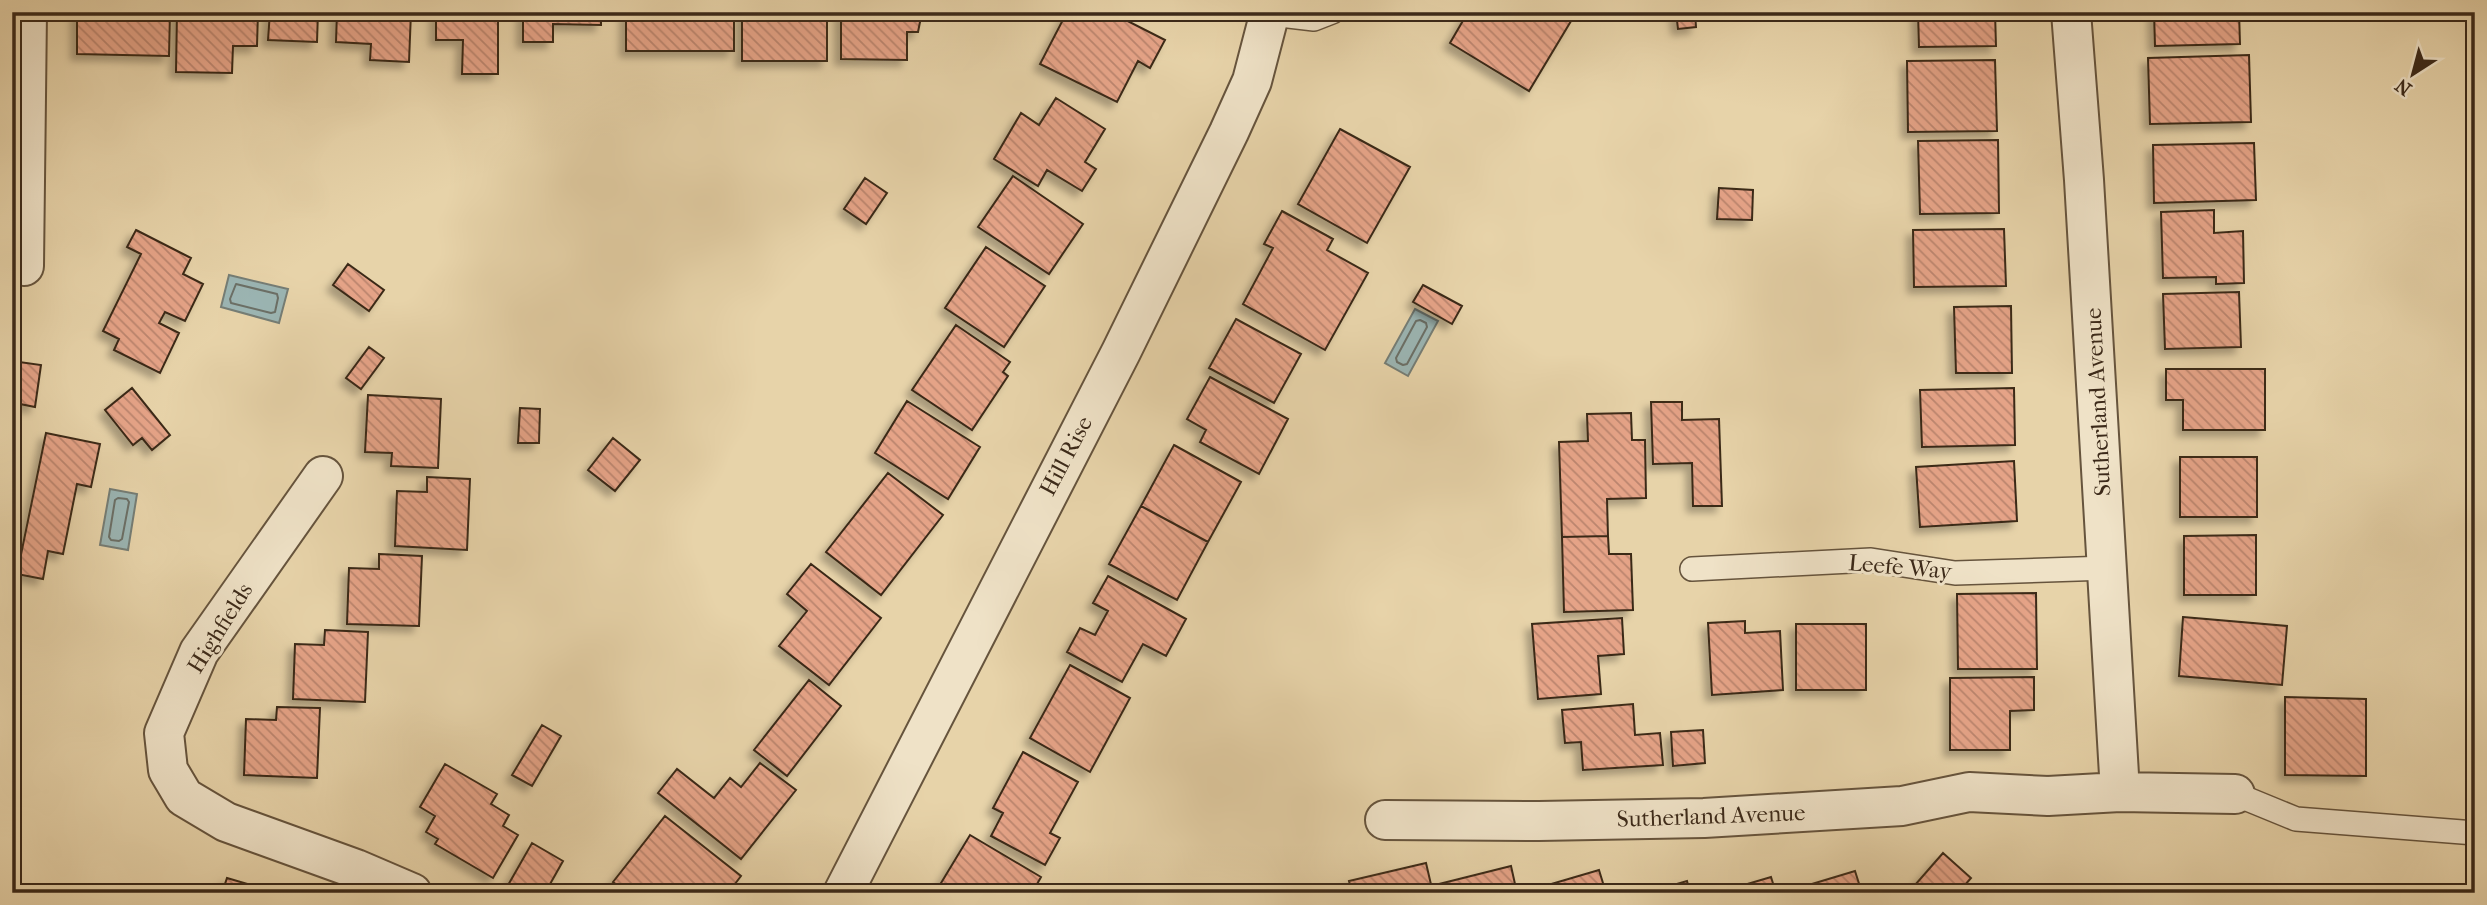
<svg xmlns="http://www.w3.org/2000/svg" width="2487" height="905" font-family="'IM FELL French Canon',serif">
	<style>
		.water { fill: #9bb5b3; stroke: #757d75; stroke-width: 2 }
		.lines { fill: none; stroke-linecap: round; stroke-linejoin: round }
		.shore { stroke: #6b6f66; stroke-width: 2 }
		.building { fill: url(#building-back-hatch); stroke: #3b2919; stroke-width: 2; filter: url(#shadow) }
		.lane-casing { stroke: #66543d; stroke-width: 26 }
		.street-casing { stroke: #66543d; stroke-width: 42 }
		.lane { stroke: #efe2c7; stroke-width: 23 }
		.street { stroke: #efe2c7; stroke-width: 38 }
		.labels { text-anchor: middle; dominant-baseline: central; stroke-width: 6; stroke-linejoin: round; paint-order: stroke }
		.street-label { font-size: 23px; fill: #3b2919; stroke: #efe2c7 }
	</style>
	<defs>
		<pattern id="building-back-hatch" width="6" height="6" patternUnits="userSpaceOnUse" patternTransform="scale(1.75)"><rect width="6" height="6" fill="#e5a387"/><path d="M-1 5l2 2M0 0l6 6M5-1l2 2" fill="none" stroke="#bb856e"/></pattern>
		<filter id="shadow"><feDropShadow dx="-6" dy="6" stdDeviation="3.5" flood-color="#0004"/></filter>
	</defs>
	<rect width="100%" height="100%" fill="#e7d3a9"/>
	<filter id="stains"><feTurbulence type="fractalNoise" baseFrequency=".00286" numOctaves="4"/><feColorMatrix values="0 0 0 0 .2 0 0 0 0 .09 0 0 0 0 .02 0 0 0 .5 -.17"/></filter>
	<radialGradient id="worn" r=".72"><stop offset=".6" stop-color="#630" stop-opacity="0"/><stop offset="1" stop-color="#630" stop-opacity=".3"/></radialGradient>
	<path class="water" d="M229,275l59,14 -9,34 -58,-16z
		M1415,309l23,12 -30,55 -23,-13z
		M110,489l27,5 -9,56 -28,-5z"/>
	<g class="lines">
		<path class="shore" d="M236,284l41,10 1,4 -3,14 -4,1 -40,-10 -1,-4z
			M1420,320l6,3 1,4 -20,37 -4,1 -6,-3 -1,-4 20,-37z
			M118,498l9,1 2,3 -7,37 -3,2 -8,-1 -2,-3 6,-37z"/>
	</g>
	<path class="building" d="M77,12h93l-1,44 -92,-2z
		M177,12h81l-1,34h-24l-1,27 -56,-1z
		M270,12h48l-1,30 -49,-2z
		M337,12h74l-2,50 -39,-2 1,-16 -35,-2z
		M436,12h62v62h-36l1,-34h-27z
		M523,12h78v13l-48,-1v18h-30z
		M626,12h108v39h-108z
		M742,12h85v49h-85z
		M841,12h81l-4,20h-11v28l-66,-1z
		M1067,12h43l55,28 -15,28 -12,-7 -21,41 -77,-38z
		M1468,12h88l15,9 -42,70 -79,-48z
		M1676,12h19l1,15 -18,2z
		M1918,12h77l1,34 -77,1z
		M2154,12h85l1,32 -85,2z
		M2249,55l2,67 -101,2 -2,-66z
		M1995,60l2,71 -89,1 -1,-71z
		M1056,98l49,31 -20,33 11,7 -14,22 -35,-21 -9,16 -44,-27 27,-46 18,12z
		M1340,129l70,38 -43,76 -69,-39z
		M1998,140l1,73 -79,1 -2,-73z
		M2254,143l2,57 -102,3 -1,-58z
		M1013,176l70,48 -34,50 -71,-47z
		M865,178l22,15 -21,31 -22,-15z
		M1719,188l34,2 -1,30 -35,-1z
		M2214,210v23l29,-2 1,52 -28,1v-7l-53,1 -2,-66z
		M1282,211l51,28 -6,11 41,23 -43,77 -82,-46 30,-56 -9,-4z
		M2004,229l2,57 -92,1 -1,-57z
		M136,230l55,28 -8,16 20,10 -18,37 -20,-9 -6,11 20,10 -19,40 -46,-23 5,-11 -16,-8 38,-77 -14,-7z
		M986,247l59,39 -41,61 -59,-39z
		M348,264l36,26 -15,21 -36,-26z
		M1423,285l39,21 -10,18 -39,-22z
		M2239,292l2,55 -76,2 -2,-55z
		M2011,306l1,67h-56l-2,-66z
		M1236,319l65,35 -27,49 -65,-35z
		M956,325l54,37 -7,10 5,4 -36,54 -60,-40z
		M369,347l15,11 -23,31 -15,-11z
		M12,361l29,4 -6,42 -15,-3 -2,12 -6,-1z
		M2166,369h99v61h-82v-30h-17z
		M1210,377l78,42 -29,55 -59,-32 6,-12 -19,-11z
		M132,388l38,47 -18,15 -10,-12 -9,7 -28,-35z
		M2014,388l1,57 -93,2 -2,-57z
		M368,395l73,4 -3,69 -47,-2 1,-13 -27,-1z
		M907,401l73,46 -32,52 -73,-46z
		M1651,402h31v18l37,-1 3,87h-29l-1,-43 -39,1z
		M520,408l20,1 -1,34h-21z
		M1631,413l1,27h13l1,58 -39,1 1,37 -46,1 -3,-95 29,-1 -1,-27z
		M46,433l54,11 -9,43 -14,-3 -14,70 -15,-3 -5,28 -26,-5z
		M613,438l27,22 -25,31 -27,-21z
		M1174,445l67,37 -33,60 -67,-36z
		M2180,457h77v60h-77z
		M2014,461l3,60 -97,6 -4,-60z
		M888,473l55,42 -62,80 -55,-43z
		M427,477l43,2 -3,71 -72,-4 2,-55 30,1z
		M1141,506l67,36 -31,58 -68,-36z
		M2256,535v60h-72v-59z
		M1608,536l1,18h22l2,56 -69,2 -2,-75z
		M379,554l43,2 -3,70 -72,-2 2,-56 30,1z
		M811,564l70,54 -52,67 -50,-39 28,-35 -20,-17z
		M1108,576l78,43 -20,37 -23,-12 -21,38 -55,-30 13,-24 15,7 13,-24 -15,-8z
		M2036,593l1,76h-79l-1,-75z
		M2183,617l104,9 -5,59 -103,-9z
		M1622,618l2,36 -26,2 3,38 -63,5 -6,-75z
		M1745,621v12l35,-2 3,59 -71,5 -4,-72z
		M1796,624h70v66h-70z
		M325,630l43,2 -3,70 -72,-3 2,-55 29,1z
		M1070,665l60,33 -40,74 -60,-34z
		M2034,677v33l-24,1v39h-60v-72z
		M809,680l32,26 -54,70 -33,-26z
		M2285,697l81,2v77l-81,-1z
		M1633,704l2,31 25,-2 3,32 -80,5 -2,-28 -16,1 -3,-33z
		M277,707l43,1 -3,70 -73,-3 2,-56 30,1z
		M542,725l19,11 -29,50 -20,-11z
		M1703,730l2,33 -32,3 -2,-34z
		M1023,752l55,30 -28,51 10,5 -15,27 -54,-29 12,-23 -10,-5z
		M760,763l36,27 -55,69 -83,-66 19,-24 37,29 16,-20 11,9z
		M445,764l52,30 -6,10 18,11 -6,11 15,9 -25,43 -58,-34 3,-5 -12,-7 9,-16 -15,-9z
		M665,816l76,60 -13,17h-101l-14,-11z
		M970,835l71,42 -9,16h-97z
		M532,843l31,18 -18,32h-28l-10,-6z
		M1943,853l28,25 -13,15h-50z
		M1426,863l7,30h-81l-3,-12z
		M1511,866l6,27h-80l-2,-8z
		M1599,870l7,23h-82v-1z
		M1855,871l7,22h-80z
		M1771,877l5,16h-59z
		M227,878l51,15h-56z
		M1687,881l3,12h-44z
		M2263,884v9h-59v-8z
		M2350,886v7h-71v-6z"/>
	<g class="lines">
		<g class="lane-casing">
			<path id="lane" d="M1270,14l44,5 18,-7
				M1692,569l179,-9 84,13 153,-5
				M2235,794l61,25 179,14"/>
		</g>
		<g class="street-casing">
			<path id="street" d="M2071,12l13,168 36,612
				M24,266l3,-254
				M323,476l-124,176 -35,81 4,37 16,27 42,25 130,47 56,24
				M1385,820l154,1 165,-3 198,-12 67,-14 79,4 72,-4 115,2
				M843,893l278,-541 108,-220 23,-51 18,-69"/>
		</g>
		<use href="#lane" class="lane"/>
		<use href="#street" class="street"/>
	</g>
	<g class="labels">
		<g class="street-label">
			<text transform="translate(2098 402) rotate(-93)">Sutherland Avenue</text>
			<text transform="translate(1066 456) rotate(-62)">Hill Rise</text>
			<text transform="translate(1900 567) rotate(5)">Leefe Way</text>
			<text transform="translate(220 628) rotate(-58)">Highfields</text>
			<text transform="translate(1711 816) rotate(-2)">Sutherland Avenue</text>
		</g>
	</g>
	<rect width="2487" height="905" fill="none" stroke="#e7d3a9" stroke-width="42"/>
	<rect x="14" y="14" width="2459" height="877" fill="none" stroke="#3b2919" stroke-width="3.5"/>
	<rect x="21" y="21" width="2445" height="863" fill="none" stroke="#3b2919" stroke-width="2"/>
	<g transform="translate(2413 74) rotate(216)" stroke="#efe2c7" stroke-width="5" paint-order="stroke">
	<path d="M0-5L12 26L0 18L-12 26Z" fill="#3b2919"/>
	<text y="-10" font-size="19" font-weight="bold" text-anchor="middle" fill="#3b2919">N</text>
	</g>
	<rect width="100%" height="100%" filter="url(#stains)"/>
	<rect width="100%" height="100%" fill="url(#worn)"/>
</svg>
